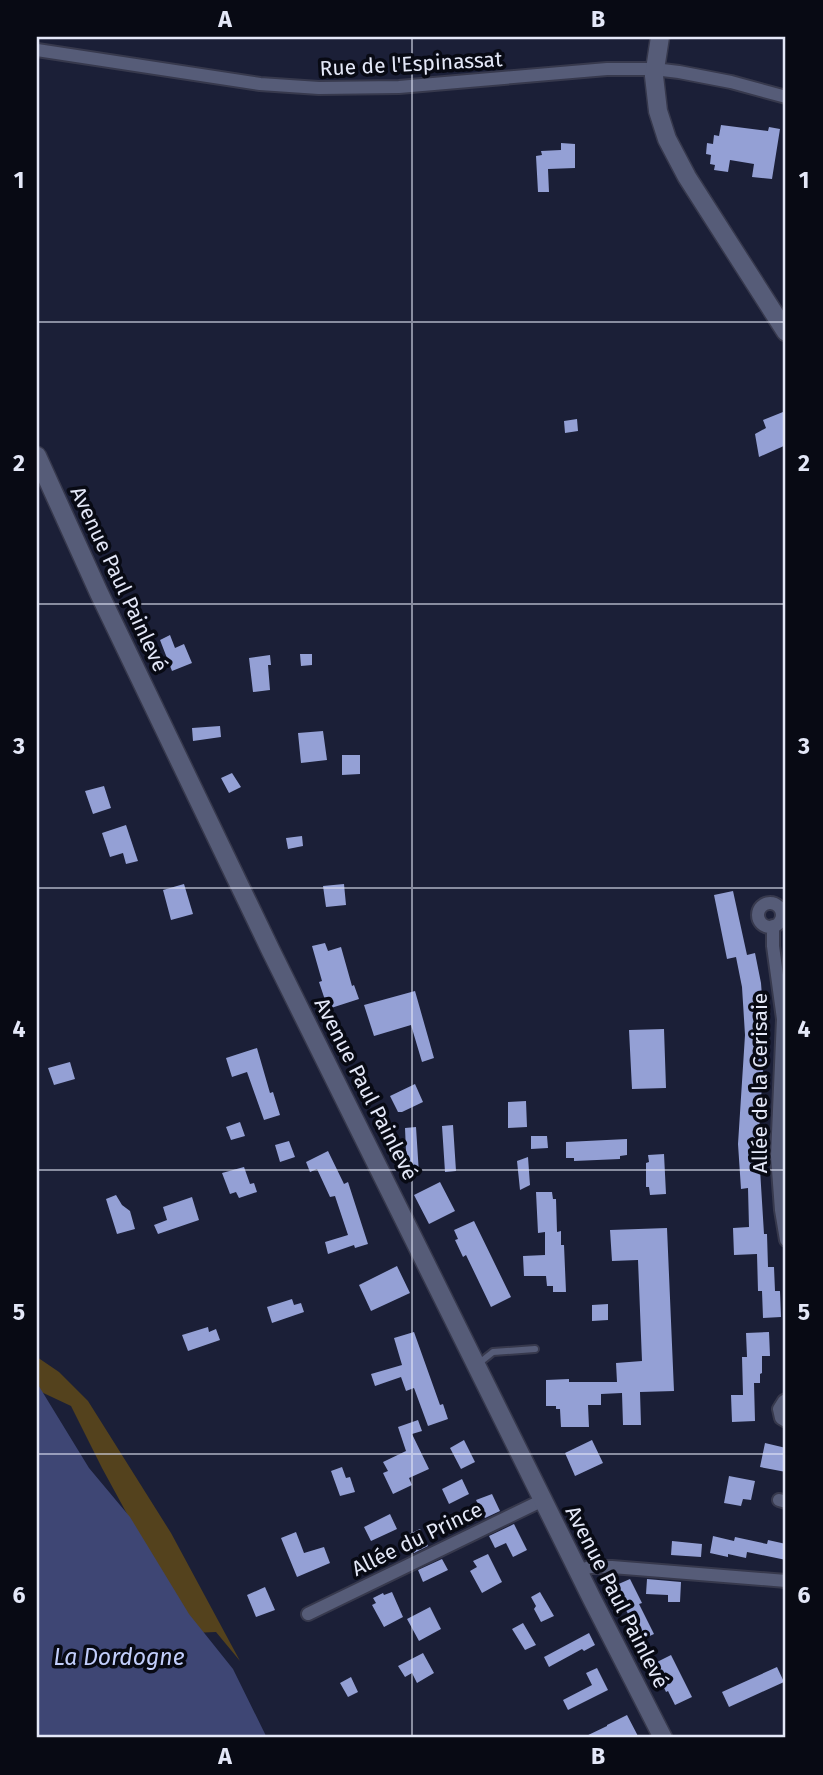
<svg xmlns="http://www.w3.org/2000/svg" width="823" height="1775" font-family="'Fira Sans',sans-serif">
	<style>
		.green { fill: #54421d }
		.water { fill: #3e4674 }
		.building { fill: #94a0d5 }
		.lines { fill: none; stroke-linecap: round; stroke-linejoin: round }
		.lane-casing { stroke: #37394d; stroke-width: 10 }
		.street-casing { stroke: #37394d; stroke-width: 16 }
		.secondary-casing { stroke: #37394d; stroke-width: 21 }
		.lane { stroke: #565c78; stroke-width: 6 }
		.street { stroke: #565c78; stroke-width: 12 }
		.secondary { stroke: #565c78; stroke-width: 18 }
		.grid { fill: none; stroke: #e4e8f8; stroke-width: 2; stroke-opacity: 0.55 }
		.labels { text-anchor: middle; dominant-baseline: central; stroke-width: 7; stroke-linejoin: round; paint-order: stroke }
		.street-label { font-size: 21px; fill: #e4e8f8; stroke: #080a14 }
		.water-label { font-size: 23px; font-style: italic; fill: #c2cefb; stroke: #080a14 }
		.neatline { fill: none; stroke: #e4e8f8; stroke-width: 2.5 }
		.grid-label { font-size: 23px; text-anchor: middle; font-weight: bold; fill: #e4e8f8 }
	</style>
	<rect width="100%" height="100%" fill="#1b1f37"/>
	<path class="green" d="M37,1357l22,15 29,29 83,132 69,128 -24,-29 -24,1 -90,-165 -31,-62 -34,-16z"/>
	<path class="water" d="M37,1383l52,85 41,49 59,97 44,55 34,69h-230z"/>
	<path class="building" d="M721,125l47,6 1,-4 11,2 -8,50 -20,-2 2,-13 -24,-4 -2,12 -14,-2 1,-5 -5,-1 1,-9 -5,-1 1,-11 6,1 1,-9 5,1z
		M561,143l14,1v24l-27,1 1,23h-11l-2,-36 6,-1 -1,-4 20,-1z
		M783,412l3,8v25l-27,12 -4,-23 11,-6 -3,-8z
		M577,419l1,12 -13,2 -1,-12z
		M170,635l5,13 9,-4 8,19 -20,8 -12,-31z
		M300,654h12v11l-11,1z
		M270,655l1,10h-3l2,25 -17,2 -4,-34z
		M220,726l1,11 -28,4 -1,-13z
		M323,731l4,29 -26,3 -3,-30z
		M342,755h18v19l-18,1z
		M232,773l9,14 -12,6 -8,-15z
		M104,786l7,22 -18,6 -8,-23z
		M126,825l12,36 -12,3 -3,-11 -13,4 -8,-24z
		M302,836l1,10 -15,3 -2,-11z
		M184,884l9,30 -22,6 -8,-30z
		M344,884l2,21 -20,2 -3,-21z
		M733,891l14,64 8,-2 6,30 4,53 -6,97h-1l1,20 5,81h3l1,33h6l1,24h5l1,26 -18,1 -1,-27h-4l-1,-37 -23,1 -1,-27 16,-1 -1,-39 -7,1 -3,-45 7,-109 -3,-48 -6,-30 -9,2 -13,-64z
		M325,943l3,8 13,-4 11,39 2,-1 5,14 -31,10 -9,-27 3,-1 -10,-35z
		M415,991l19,67 -12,4 -11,-37 -37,11 -10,-31z
		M664,1029l2,59 -34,1 -3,-59z
		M257,1048l13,45 3,-1 7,23 -16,5 -17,-48 -15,5 -6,-19z
		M70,1062l5,17 -21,6 -6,-17z
		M415,1084l8,18 -21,10h-4l-8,-16z
		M526,1101l1,26 -19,1v-26z
		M240,1122l5,14 -14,4 -5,-13z
		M453,1125l3,46 -11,1 -3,-46z
		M416,1127l3,47 -12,1 -2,-47z
		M531,1136h16l1,12 -17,1z
		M627,1139v16l-7,1v3l-46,2v-3h-8v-16z
		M289,1141l6,16 -15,5 -5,-17z
		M328,1151l16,33 4,-2 20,62 -13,4 -1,-3 -26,9 -3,-12 23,-7 -13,-39 -5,1 -13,-28 -7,3 -4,-10z
		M664,1154l2,40 -16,1 -1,-8h-3v-24l3,-1 -1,-7z
		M528,1157l2,28 -10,5 -3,-29z
		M244,1167l6,17 4,-1 3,9 -18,6 -3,-6 -6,2 -8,-21z
		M440,1182l15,29 -26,13 -15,-29z
		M536,1192h16l1,7h3l1,33 4,-1v14h3l2,47h-13v-6h-6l-1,-10h-22l-1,-20 22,-1v-23l-7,1z
		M116,1195l6,10 8,6 5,18 -18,5 -11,-35z
		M192,1197l7,23 -41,14 -4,-9 13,-5 -4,-13z
		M474,1221l37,76 -20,10 -25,-52 -3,2 -8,-17 3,-1 -4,-9z
		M667,1228l7,163 -34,1 1,33h-18l-1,-32 -21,1v11h-13l1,22h-28l-1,-18h-4v-3h-10v-26l23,-1v3h48l-1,-19 26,-2 -4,-101 -26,1 -2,-31z
		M397,1266l13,27 -39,18 -12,-26z
		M292,1299l2,6 7,-2 3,9 -32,11 -5,-16z
		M608,1304v16l-16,1v-16z
		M208,1327l1,5 7,-3 4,11 -32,11 -6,-16z
		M414,1332l26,73 3,-1 5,15 -20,7 -14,-38 -8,3 -5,-14 -26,9 -4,-12 31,-9 -8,-27z
		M769,1332l1,24h-8v17l-2,1v9h-6l1,38 -23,1 -1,-27h12l-1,-38h5l-1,-24z
		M418,1420l4,11 -10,3 17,35 -20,9 3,7 -19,9 -10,-21 5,-2 -5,-9 23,-11 -8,-24z
		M464,1440l11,22 -14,7 -11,-21z
		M592,1440l11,23 -28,13 -10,-23z
		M765,1443l21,5v24l-26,-5z
		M342,1467l4,11 4,-1 5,15 -15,4 -9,-25z
		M729,1476l26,5 -4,19 -8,-1 -2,7 -17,-3z
		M462,1479l7,15 -20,10 -7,-15z
		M492,1494l8,17 -15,7 -9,-18z
		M390,1514l7,15 -26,12 -7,-14z
		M514,1524l13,26 -14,7 -7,-14 -11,5 -6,-12z
		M420,1529l8,17 -14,7 -9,-17z
		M296,1532l8,21 20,-6 6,16 -33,14 -16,-39z
		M713,1536l21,5 1,-4 32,7 1,-4 18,4v16l-39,-8 -1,6 -18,-4v3l-18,-4z
		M672,1541l30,3 -1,13 -30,-2z
		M488,1554l14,28 -20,11 -12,-22 7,-4 -4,-6z
		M442,1559l6,11 -25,12 -5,-12z
		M630,1579l12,24 -3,1 15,30 -13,6 -27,-54z
		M647,1579l34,3 -1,20h-12v-7l-22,-1z
		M265,1587l10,23 -19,7 -9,-22z
		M392,1592l11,25 -19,10 -12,-22 4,-2 -3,-5 10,-5 1,2z
		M540,1592l14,24 -13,6 -7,-13 2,-3 -5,-9z
		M430,1607l11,22 -22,12 -12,-22z
		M523,1623l13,22 -11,5 -13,-21z
		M589,1633l6,12 -11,6 -2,-2 -33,18 -5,-10z
		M423,1653l11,20 -17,10 -5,-10 -7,4 -7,-11z
		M671,1655l21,42 -17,8 -7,-14 -2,1 -13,-28z
		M777,1667l7,15 -55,25 -7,-15z
		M597,1668l11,22 -40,20 -5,-10 29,-15 -6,-12z
		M351,1677l7,15 -10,5 -8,-14z
		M627,1715l12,23h-57l25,-12v-1z"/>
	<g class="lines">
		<g class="lane-casing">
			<path id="lane" d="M478,1364l15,-12 42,-3"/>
		</g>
		<g class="street-casing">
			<path id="street" d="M37,50l223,34 59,4 80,-1 208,-18h47l25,3 52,10 55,15
				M758 915a12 12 0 1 1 24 0a12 12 0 1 1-24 0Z
				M773,926v20l10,73 -6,137 4,54 5,30
				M786,1400l-2,1 -5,8 2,9 5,3
				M779,1500l7,2
				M578,1571l12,-4h22l174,14
				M308,1614l235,-114"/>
		</g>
		<g class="secondary-casing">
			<path id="secondary" d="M660,37l-6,39 4,35 9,28 20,38 99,155
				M37,456l62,137 172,358 321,648 71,139"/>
		</g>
		<use href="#lane" class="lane"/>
		<use href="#street" class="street"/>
		<use href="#secondary" class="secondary"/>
	</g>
	<path class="grid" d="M412,37v1701M37,322h749M37,604h749M37,888h749M37,1170h749M37,1454h749"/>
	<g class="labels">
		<g class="street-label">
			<text transform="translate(411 64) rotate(-3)">Rue de l'Espinassat</text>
			<text transform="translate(119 579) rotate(65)">Avenue Paul Painlevé</text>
			<text transform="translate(760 1083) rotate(-90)">Allée de la Cerisaie</text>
			<text transform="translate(366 1089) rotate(63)">Avenue Paul Painlevé</text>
			<text transform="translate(417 1539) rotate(-26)">Allée du Prince</text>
			<text transform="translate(617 1597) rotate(63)">Avenue Paul Painlevé</text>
		</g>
		<g class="water-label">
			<text x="119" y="1657">La Dordogne</text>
		</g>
	</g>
	<rect width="823" height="1775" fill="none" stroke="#080a14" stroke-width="77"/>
	<rect x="38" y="38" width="746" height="1698" class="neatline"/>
	<g class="grid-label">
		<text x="225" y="27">A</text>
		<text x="598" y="27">B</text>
		<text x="19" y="188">1</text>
		<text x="804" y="188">1</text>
		<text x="19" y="471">2</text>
		<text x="804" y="471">2</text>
		<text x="19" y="754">3</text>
		<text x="804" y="754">3</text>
		<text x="19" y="1037">4</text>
		<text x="804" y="1037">4</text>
		<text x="19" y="1320">5</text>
		<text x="804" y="1320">5</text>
		<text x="19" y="1603">6</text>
		<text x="804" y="1603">6</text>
		<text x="225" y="1764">A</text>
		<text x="598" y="1764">B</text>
	</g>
</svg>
